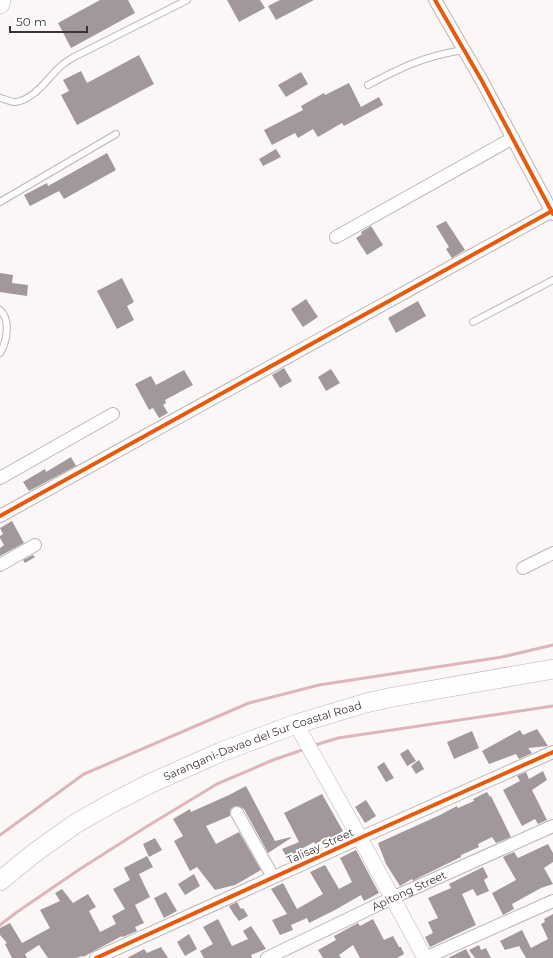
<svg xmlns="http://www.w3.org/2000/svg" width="553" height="958" font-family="Montserrat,sans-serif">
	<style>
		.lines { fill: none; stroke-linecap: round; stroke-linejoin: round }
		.stream { stroke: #ddb5bc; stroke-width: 3 }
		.building { fill: #a29799 }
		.service-casing { stroke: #bcb4b6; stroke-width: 8 }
		.minor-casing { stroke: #bcb4b6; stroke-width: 14 }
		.tertiary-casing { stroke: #bcb4b6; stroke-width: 16 }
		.primary-casing { stroke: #bcb4b6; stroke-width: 20 }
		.service { stroke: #fefefe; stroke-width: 6 }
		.minor { stroke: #fefefe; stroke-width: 12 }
		.tertiary { stroke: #fefefe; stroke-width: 15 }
		.primary { stroke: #fefefe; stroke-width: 19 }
		.cycleway-casing { stroke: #fff; stroke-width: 6 }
		.cycleway { stroke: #e8590c; stroke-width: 4 }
		.labels { text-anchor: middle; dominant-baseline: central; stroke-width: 4; stroke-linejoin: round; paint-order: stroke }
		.street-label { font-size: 11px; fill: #403234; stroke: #fff }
	</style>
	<rect width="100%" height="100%" fill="#fbf7f7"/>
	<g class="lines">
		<path class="stream" d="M312,746l26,-8 215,-32
			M0,835l84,-61 165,-71 70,-18 183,-28 51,-12
			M0,925l17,-13 63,-43 66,-42 71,-43 56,-24 32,-11"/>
	</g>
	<path class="building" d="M100,0h28l7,13 -64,35 -13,-25z
		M227,0h33l5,8 -26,14z
		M280,0h34l-38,20 -8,-14z
		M139,55l15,29 -77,41 -16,-30 8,-4 -6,-11 18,-9 6,12z
		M301,72l7,12 -22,13 -8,-12z
		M349,83l12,24 18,-10 4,8 -39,21 -2,-3 -24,14 -5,-8 -15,9 -3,-5 -23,12 -8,-15 39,-20 -2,-4 23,-13 1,2z
		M276,149l5,8 -18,9 -4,-7z
		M107,153l9,17 -52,29 -5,-8 -29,15 -6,-11 23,-12 1,3z
		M446,221l19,29 -13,8 -6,-9 3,-2 -13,-21z
		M371,226l12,19 -16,10 -11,-17 6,-4 -1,-2z
		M0,273l13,2 -1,8 16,2 -1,11 -27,-4z
		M122,278l12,24 -7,4 7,14 -17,9 -20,-38z
		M306,299l12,18 -15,10 -12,-18z
		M418,301l8,15 -30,17 -8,-15z
		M284,368l8,13 -12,7 -8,-13z
		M331,369l9,14 -14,8 -8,-14z
		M184,370l9,15 -28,15 1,3 -3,2 5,8 -9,5 -6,-10 -4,2 -14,-26 16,-8 5,9z
		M71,457l5,9 -47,25 -6,-9 22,-13 1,3z
		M12,521l12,22 -24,13v-8l4,-3 -4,-7v-2l3,-2 -3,-6z
		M33,555l2,2 -10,6 -2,-3z
		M537,729l11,17 -20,2 4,5 -13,6 -3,-5 -27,10 -7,-13 38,-21 3,5z
		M472,731l7,17 -25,11 -7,-17z
		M408,749l8,12 -9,5 -7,-12z
		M419,760l5,9 -8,5 -5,-8z
		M384,762l10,16 -8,4 -9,-15z
		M543,771l4,9 -15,10 15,30 -9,4 -3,-5 -13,7 -19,-36 17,-9 -3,-5 9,-4 3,7z
		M246,786l29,55 16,-4v1l-23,15 -24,-44 -7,-3 -4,1 -3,3v6l-24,10 10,18 23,-12 22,38 -26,15 -20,5 -18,-23 -7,4 -16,-30 9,-5 -10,-17 17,-10 1,3 38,-17z
		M487,792l3,5 1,-1 20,41 -15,6 -4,-6 -14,7 1,3 -18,8v2l-43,21 -5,3 -1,-2 -12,7 -14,-22 -8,-21 62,-28 17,-9 1,2 16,-7 -1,-2z
		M322,794l21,37 -13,8 -1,-2 -14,7 -1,-2 -16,9 2,4 -11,6 -7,-12 17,-7 -15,-29z
		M366,800l10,16 -11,7 -10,-16z
		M155,838l7,12 -13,7 -6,-13z
		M548,844l5,9v9l-9,6 9,16 -12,4 -29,16 2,5 -11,6 -11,-22 24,-13 -13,-23 11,-5 4,6z
		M356,850l23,43 -15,8 -3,-6 -26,15 -26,13 -2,-5 -16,7 2,5 -13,5 -8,-15 15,-6 -16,-25 12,-6 14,26 26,-15 -13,-22 15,-7 14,24 13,-7 -12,-24z
		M147,856l6,11 -14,7 11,23 -15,8 9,18 -9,4 2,4 -14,6 -1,-1 -39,21v-1l-7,2h-28l-9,-13 -14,9 2,4h-15l-7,-14 2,-1 -7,-8v-7l10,-5 12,20 28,-15 -10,-18 20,-9 -5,-8 7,-4 11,14 15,-9 8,13 -7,4 11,21 16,-8 -4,-8 13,-7 -12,-20 17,-9 -6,-12z
		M483,867l5,10 -4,3 5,11 -12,5 -4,-7 -11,5 14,31 -46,22 -5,-10 8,-4 -5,-11 10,-4 -10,-20 23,-10 -2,-4z
		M194,874l6,12 -15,9 -7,-11z
		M166,892l11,19 -13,7 -10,-20z
		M237,902l4,7 2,-1 5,8 -9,5 -6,-8 -4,-7z
		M553,914v44h-27l-7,-12 -14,4 -5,-9 22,-11 9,18 17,-9 -7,-15 4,-2 -1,-3z
		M218,919l14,27 16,-7 -5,-8 8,-5 15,23 -15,6 1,3h-48l-4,-7 13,-7 -10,-17z
		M373,919l11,21 9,-4 6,11h2l3,7 -7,4h-37l-7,-13 -14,10 2,3h-18l-5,-8 18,-10 -2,-4 24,-13 2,3z
		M189,934l8,15 -12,7 -8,-14z
		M479,945l2,5 5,-2 5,10h-16l-6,-8z
		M161,947l7,11h-41l17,-9 3,4z
		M466,949l5,9h-23z"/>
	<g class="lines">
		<g class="service-casing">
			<path id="service" d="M368,85c34,-18 57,-29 95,-35
				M0,98c5,1 11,4 15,4 20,-2 33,-25 46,-36 4,-4 8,-6 13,-9l113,-57
				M0,202l116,-68
				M0,310c11,10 7,32 0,43
				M473,322l80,-42"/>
		</g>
		<g class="minor-casing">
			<g id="minor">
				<path d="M435,0l47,81 71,133"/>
				<path d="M336,237l177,-99"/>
				<path d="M0,478l113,-64"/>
				<path d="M0,516l552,-305"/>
				<path d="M0,565l35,-20"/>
				<path d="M523,568l30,-15"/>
				<path d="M237,813l36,64"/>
				<path d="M96,958l264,-120 193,-86"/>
				<path id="s1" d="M267,958l125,-60 161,-72"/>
				<path d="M425,958l128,-57"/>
			</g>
		</g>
		<g class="tertiary-casing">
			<path id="tertiary" d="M296,724l64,114 65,120"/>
		</g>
		<g class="primary-casing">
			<g id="primary">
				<path d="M0,4l1,-4"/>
				<path id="s2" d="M0,881l33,-27 42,-30 37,-21 39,-20 70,-31 75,-28 70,-21 27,-6 160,-28"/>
			</g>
		</g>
		<use href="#service" class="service"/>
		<use href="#minor" class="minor"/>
		<use href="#tertiary" class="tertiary"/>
		<use href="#primary" class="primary"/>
		<g class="cycleway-casing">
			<path id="cycleway" d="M435,0l47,81 71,133
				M0,516l552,-305
				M96,958l264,-120 193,-86"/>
		</g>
		<use href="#cycleway" class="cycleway"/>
	</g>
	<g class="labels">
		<g class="street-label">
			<text stroke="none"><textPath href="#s2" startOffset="300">Sarangani-Davao del Sur Coastal Road</textPath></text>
			<text transform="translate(320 846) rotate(-24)">Talisay Street</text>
			<text stroke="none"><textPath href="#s1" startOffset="157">Apitong Street</textPath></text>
		</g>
	</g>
	<path d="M10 26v6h77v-6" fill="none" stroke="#403234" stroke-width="2"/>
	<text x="16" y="26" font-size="12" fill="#403234" stroke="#ffffff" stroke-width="3" paint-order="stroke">50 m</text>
</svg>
